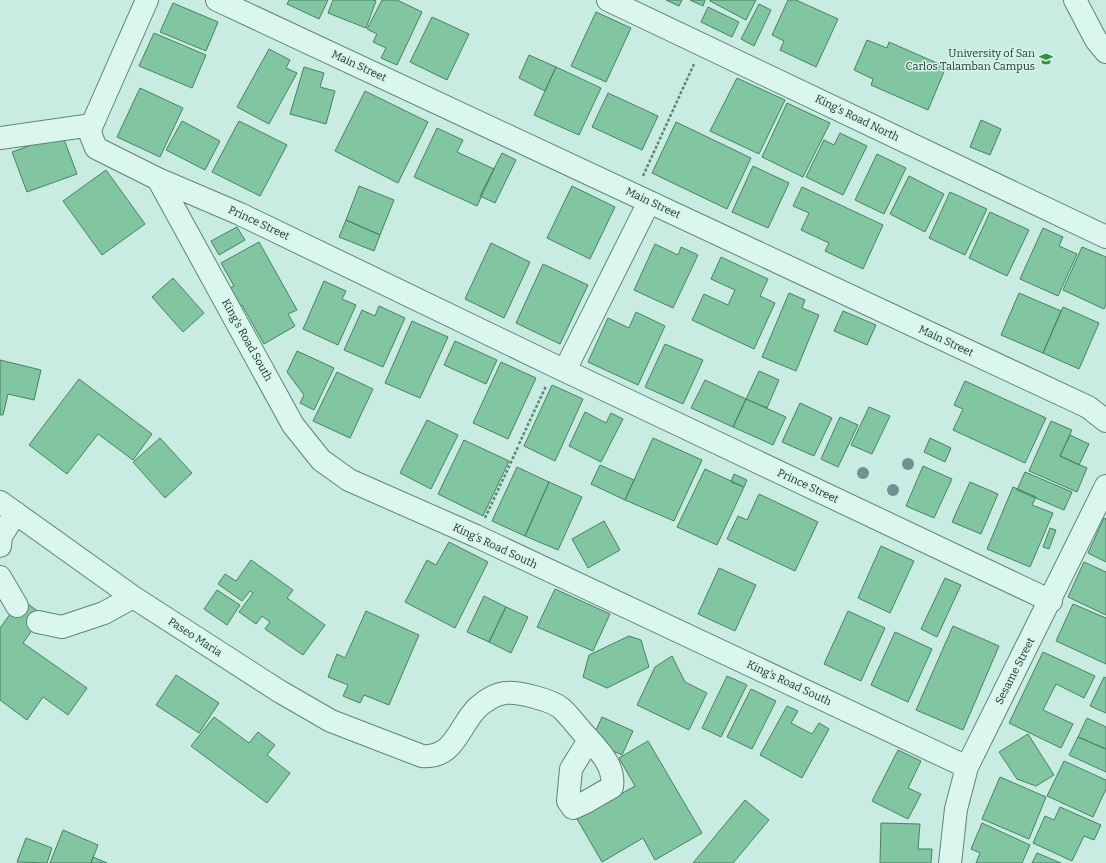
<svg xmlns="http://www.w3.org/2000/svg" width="1106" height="863" font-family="Bitter,serif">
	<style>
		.building { fill: #82c5a1; stroke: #478262 }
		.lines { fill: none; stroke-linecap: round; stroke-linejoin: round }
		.minor-casing { stroke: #5f8575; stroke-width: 24 }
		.path { stroke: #5f8575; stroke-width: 2.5; stroke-dasharray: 3 2; stroke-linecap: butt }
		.minor { stroke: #dbf6ef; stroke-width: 22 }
		.tree { fill: #719092 }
		.labels { text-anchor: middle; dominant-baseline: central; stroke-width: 3; stroke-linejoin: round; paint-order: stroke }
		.poi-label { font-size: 11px; fill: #21372d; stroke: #d7f3ec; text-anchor: end }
		.street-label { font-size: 11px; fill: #21372d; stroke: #d7f3ec }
	</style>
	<rect width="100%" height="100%" fill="#c8ebe2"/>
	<path class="building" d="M289,0h39l-9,19 -32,-15z
		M333,0h40l3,1 -10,27 -38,-15z
		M382,0h15l25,12 -25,53 -16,-7 5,-10 -13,-6 4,-8 -10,-5z
		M666,0h16l-3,6z
		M690,0h15l-2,6z
		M710,0h46l-10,20 -36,-19z
		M788,0h8l42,19 -22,48 -36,-17 4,-9 -12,-6z
		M173,3l45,19 -12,29 -46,-19z
		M759,4l12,6 -17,36 -13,-7z
		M708,7l31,15 -7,15 -31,-15z
		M596,12l35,16 -25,54 -35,-16z
		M432,17l37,17 -22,46 -37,-18z
		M154,33l52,22 -14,33 -53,-22z
		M867,40l20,8 2,-6 57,25 -18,43 -57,-25 2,-6 -19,-9z
		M269,49l21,11 -4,8 11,5 -28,51 -32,-17z
		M529,55l27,12 -11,24 -26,-13z
		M304,67l20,6 -4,14 15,4 -9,33 -36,-10z
		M556,67l45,21 -22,47 -45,-20z
		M737,78l48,22 -26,54 -49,-23z
		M140,88l43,20 -23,49 -43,-20z
		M365,91l63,31 -30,61 -63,-32z
		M608,93l50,23 -16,34 -50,-23z
		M787,103l43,20 -27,54 -41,-20z
		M981,120l20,9 -11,26 -20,-8z
		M182,121l38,20 -15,29 -39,-20z
		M239,121l48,24 -27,51 -48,-24z
		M676,122l75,36 -24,51 -75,-36z
		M437,128l26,12 -6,12 37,17 -17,37 -63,-29z
		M840,133l27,13 -24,49 -37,-18 18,-37 10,5z
		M62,134l15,40 -50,18 -15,-40z
		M502,153l14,7 -21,43 -15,-7z
		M877,154l29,14 -22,46 -29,-14z
		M753,166l36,17 -21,45 -36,-16z
		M106,170l39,54 -43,31 -39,-54z
		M909,176l35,18 -19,38 -35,-18z
		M359,186l35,14 -14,35 -34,-15z
		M572,186l43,21 -25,52 -43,-21z
		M802,187l81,38 -20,44 -38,-18 4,-8 -28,-13 8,-17 -16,-7z
		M950,192l37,17 -22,46 -36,-17z
		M990,212l39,18 -22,46 -38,-18z
		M346,220l34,15 -6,16 -35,-14z
		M237,227l8,13 -26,15 -8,-14z
		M1043,228l20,9 -4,9 18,8 -19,42 -38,-17z
		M259,242l38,68 -9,4 7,12 -31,18 -22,-39 -10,5 -10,-17 12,-7 -13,-23z
		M491,243l39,19 -26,56 -39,-19z
		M655,244l23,11 3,-8 17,8 -25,53 -39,-18z
		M1082,247l24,10v47l-2,5 -41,-19z
		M721,257l47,22 -8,17 15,7 -21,46 -62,-29 12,-26 24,11 7,-15 -24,-11z
		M543,264l45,21 -28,59 -44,-21z
		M173,278l31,35 -21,19 -31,-35z
		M324,281l22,10 -4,8 14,6 -18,40 -35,-16z
		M789,293l16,7 -3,8 17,7 -23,56 -34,-14z
		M1019,293l42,18 -18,42 -42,-18z
		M379,306l26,12 -22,49 -39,-17 18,-40 13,6z
		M1063,307l36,16 -20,46 -36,-16z
		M843,311l33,14 -9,20 -33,-14z
		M636,312l29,14 -27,59 -50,-23 20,-44 21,10z
		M412,321l36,16 -28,61 -35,-15z
		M455,341l42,19 -11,24 -42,-19z
		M665,344l38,16 -20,44 -38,-17z
		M297,351l37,17 -20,42 -14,-7 4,-8 -17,-23z
		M0,360l41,10 -7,30 -26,-6 -5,21h-3z
		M501,362l35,16 -28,61 -35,-16z
		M759,371l20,9 -12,28 -21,-9z
		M337,372l36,17 -23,49 -37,-17z
		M79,379l73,55 -19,26 -35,-26 -31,40 -38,-29z
		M705,380l41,19 -13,28 -42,-19z
		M965,381l81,37 -21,45 -72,-33 10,-21 -9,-4z
		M552,385l31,14 -28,62 -31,-15z
		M746,399l40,18 -13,28 -40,-18z
		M800,403l32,15 -18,38 -32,-14z
		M869,407l21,9 -18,38 -21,-9z
		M585,412l21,11 5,-10 12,6 -22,43 -32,-16z
		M840,417l18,8 -20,42 -17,-8z
		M427,420l31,15 -27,54 -31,-16z
		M1051,421l21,9 -12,26 27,12 -10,24 -48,-21z
		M1070,435l19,9 -10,21 -19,-9z
		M160,438l32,35 -27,25 -32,-36z
		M653,438l49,22 -28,61 -49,-21z
		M930,438l21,10 -6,14 -21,-10z
		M464,440l45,21 -26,55 -45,-22z
		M600,465l34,15 -9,20 -34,-16z
		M923,466l29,13 -18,39 -28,-12z
		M517,467l32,15 -24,54 -33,-15z
		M705,469l39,18 -27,58 -40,-18z
		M1025,472l47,20 -8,18 -47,-20z
		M734,474l13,6 -3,7 -13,-5z
		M549,482l33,15 -24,53 -33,-14z
		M970,482l28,12 -17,40 -29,-12z
		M1013,487l23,10 -4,8 21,8 -23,54 -43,-18z
		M759,494l59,28 -23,49 -68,-32 11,-23 9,4z
		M1104,518l2,1v43l-18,-9z
		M604,521l16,29 -32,18 -16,-29z
		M1050,528l6,2 -7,19 -6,-2z
		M449,542l39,20 -33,66 -50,-26 22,-42 9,5z
		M881,546l33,15 -24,52 -32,-15z
		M251,560l42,30 -6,8 38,27 -22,30 -38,-26 5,-7 -8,-6 -6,8 -17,-12 14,-19 -3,-2 -8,10 -24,-17 7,-10 11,7z
		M1084,562l22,10v43l-38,-18z
		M719,568l37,17 -21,46 -37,-17z
		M945,578l16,7 -24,52 -16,-8z
		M555,589l55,25 -17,37 -56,-24z
		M217,590l23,15 -13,20 -23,-16z
		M484,596l22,11 -17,35 -22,-10z
		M21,599l22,16 -20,28 64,45 -19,27 -25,-18 -16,23 -27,-20v-72z
		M1073,604l33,14v46l-50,-23z
		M506,607l22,10 -17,36 -22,-11z
		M366,611l53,24 -30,70 -25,-10 -4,8 -17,-7 5,-11 -20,-8 9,-23 8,4z
		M848,611l37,17 -24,53 -37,-17z
		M953,626l46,20 -36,84 -47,-20z
		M895,632l37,17 -24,53 -37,-17z
		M629,636l12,4 8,27 -42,21 -24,-11 6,-22z
		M1043,652l52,24 -11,22 -28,-14 -13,26 30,14 -12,24 -52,-25z
		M672,656l13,26 22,11 -18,37 -52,-25 18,-38z
		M176,675l43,28 -20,30 -43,-28z
		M727,676l20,9 -26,52 -19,-9z
		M1104,677l2,1v35l-16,-7z
		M751,689l25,12 -24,48 -25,-12z
		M787,706l11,5 -7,12 21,11 7,-11 10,6 -27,49 -42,-23z
		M214,717l35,26 9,-11 17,13 -8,10 23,18 -23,30 -76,-57z
		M602,717l31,14 -11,24 -31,-14z
		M1087,718l19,9v22l-28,-12z
		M1028,734l26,41 -18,11 -19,-7 -18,-27z
		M1078,737l28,12v23l-37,-17z
		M648,741l54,92 -47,27 -12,-22 -41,24 -25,-43 58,-33 -16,-28z
		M898,750l23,11 -13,27 13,6 -13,25 -36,-18z
		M1064,761l42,19v9l-13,28 -46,-21z
		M1000,777l46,20 -17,42 -47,-20z
		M745,800l24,20 -36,43h-40z
		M1060,807l41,18 -7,15 -10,-4 -12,25 -39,-18 12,-27 9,4z
		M881,823l39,1 -2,25h14l-1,14h-51z
		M982,823l48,22 -8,18h-46l4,-10 -9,-4z
		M63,830l35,15 -7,18h-41z
		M26,838l26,10 -5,15 -30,-1z
		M1037,853l24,10h-29z
		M93,857l14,6h-16z"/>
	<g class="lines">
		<g class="minor-casing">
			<path id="minor" d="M147,0l-55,125 -2,8 6,15 62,31 82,35 315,152 496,235
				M217,0l871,407 18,14
				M608,0l498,237
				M1075,0l21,40 10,12
				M0,138l92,-13
				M158,179l135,246 28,35 28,20 127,56 491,231
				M565,370l84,-168
				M0,502l133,95 146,94 52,30 91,35c33,3 37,-31 56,-49 7,-6 18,-13 27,-14 12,-2 46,7 56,15 9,8 17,20 26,29 13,15 28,29 25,50l-26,15 -13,6 -5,-7 3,-32 18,-29
				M0,546l1,-10 15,-23
				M0,577l17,29
				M38,622l24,5 42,-14 29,-16
				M950,863l6,-54 11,-42 139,-281"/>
		</g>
		<path class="path" d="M643,176l51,-112
			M519,444l27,-58
			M485,518l33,-71"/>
		<use href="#minor" class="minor"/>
	</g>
	<g class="tree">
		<circle cx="908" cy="464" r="6"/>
		<circle cx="863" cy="473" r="6"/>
		<circle cx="893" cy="490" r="6"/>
	</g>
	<defs>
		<g id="university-bare" transform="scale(1.08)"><path d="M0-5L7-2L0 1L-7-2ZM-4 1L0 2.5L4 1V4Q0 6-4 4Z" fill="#348f39" stroke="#d7f3ec" stroke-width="2.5" paint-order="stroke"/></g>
	</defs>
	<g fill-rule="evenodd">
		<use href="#university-bare" x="1046" y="59"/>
	</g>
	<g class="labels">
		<g class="poi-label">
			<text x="1035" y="53">University of San<tspan x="1035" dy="13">Carlos Talamban Campus</tspan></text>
		</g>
		<g class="street-label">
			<text transform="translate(359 66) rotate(25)">Main Street</text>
			<text transform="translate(857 118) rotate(26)">King's Road North</text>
			<text transform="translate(653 203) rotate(25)">Main Street</text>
			<text transform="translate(259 223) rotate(25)">Prince Street</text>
			<text transform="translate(247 340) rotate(61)">King's Road South</text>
			<text transform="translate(946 341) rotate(25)">Main Street</text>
			<text transform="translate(808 486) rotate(25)">Prince Street</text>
			<text transform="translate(495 546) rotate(25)">King's Road South</text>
			<text transform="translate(195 637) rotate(33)">Paseo Maria</text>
			<text transform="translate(1015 671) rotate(-63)">Sesame Street</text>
			<text transform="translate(789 683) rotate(25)">King's Road South</text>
		</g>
	</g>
</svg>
